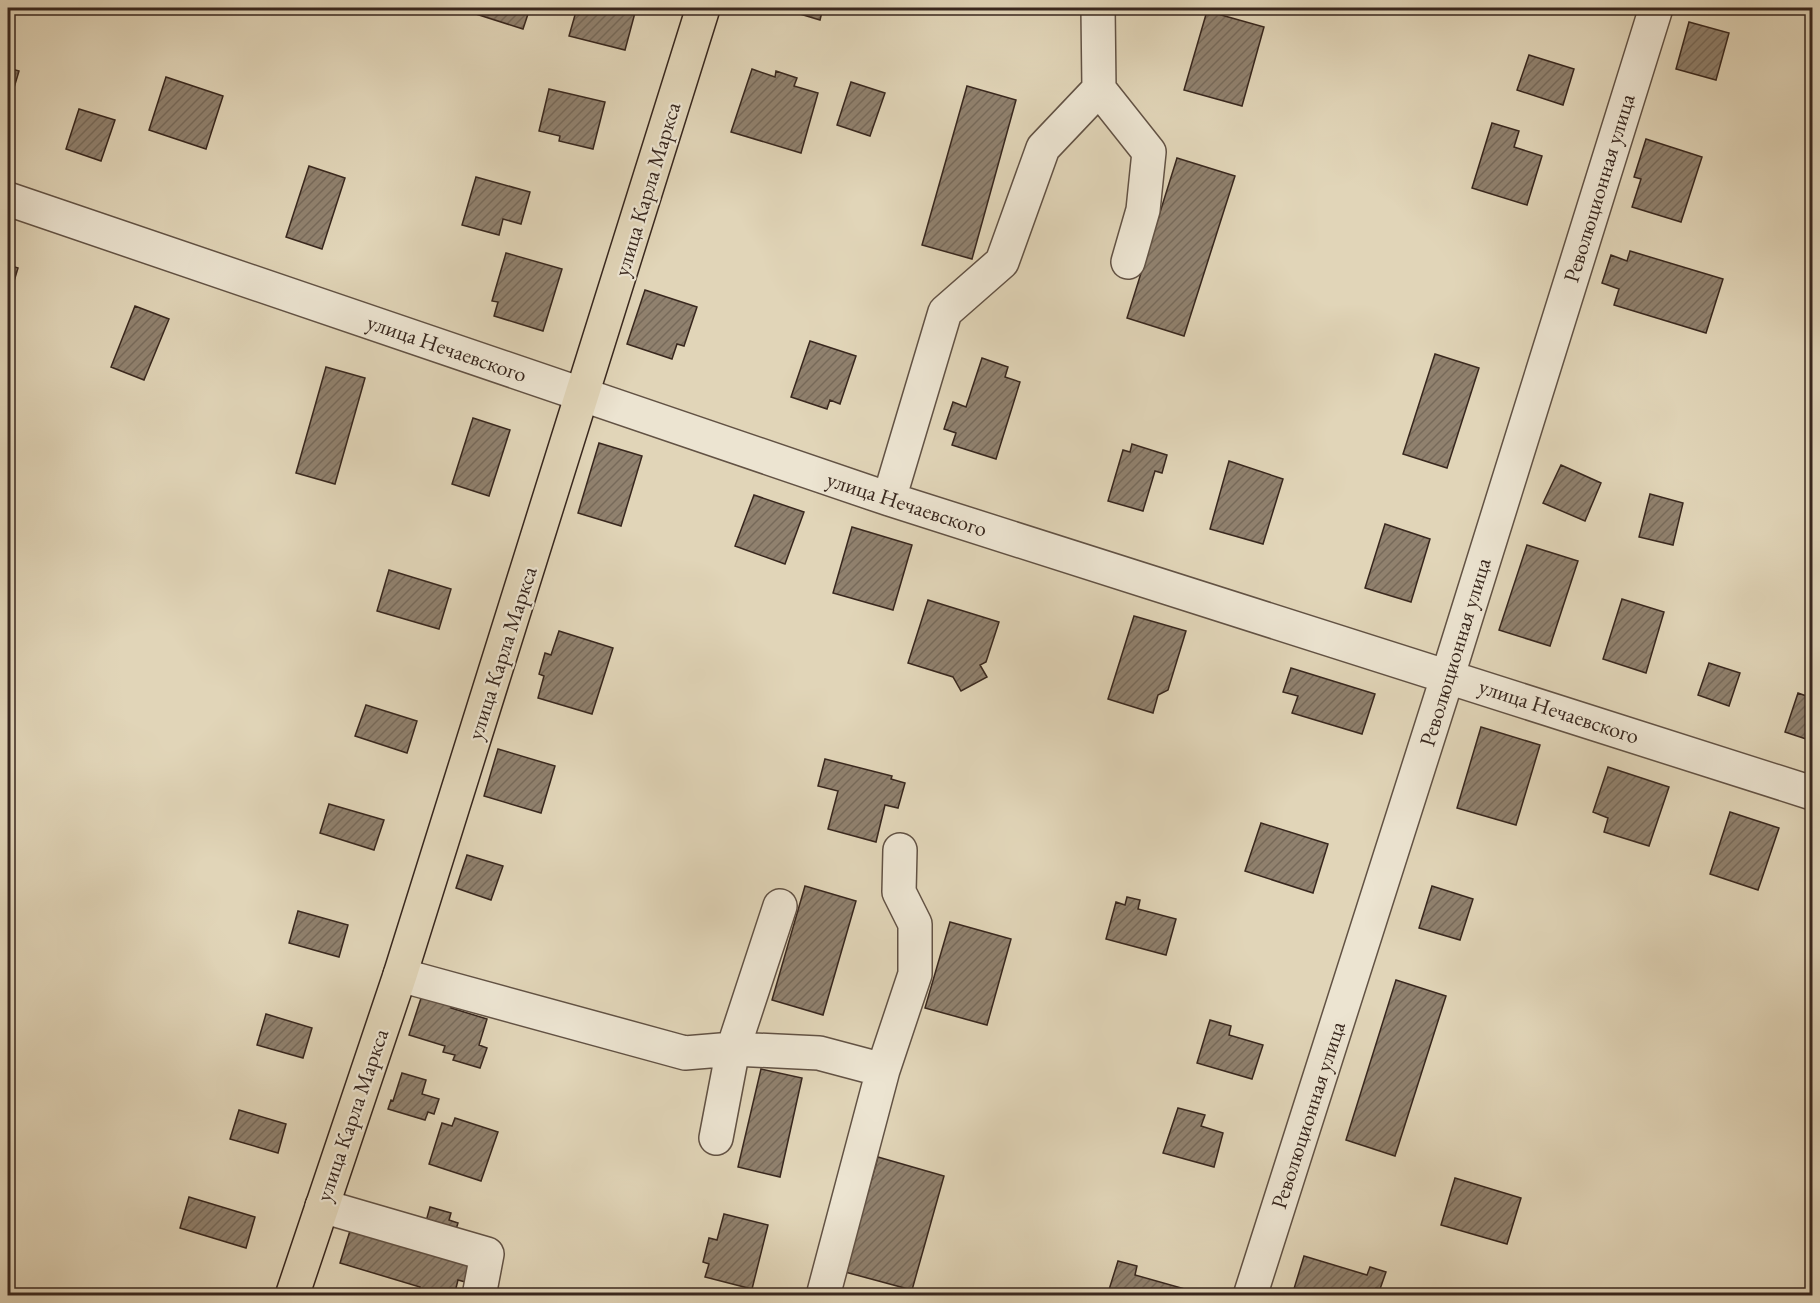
<svg xmlns="http://www.w3.org/2000/svg" width="1820" height="1303" font-family="'EB Garamond',serif">
	<style>
		.building { fill: url(#building-hatch); stroke: #38271e; stroke-width: 1.5 }
		.lines { fill: none; stroke-linecap: round; stroke-linejoin: round }
		.minor-casing { stroke: #625244; stroke-width: 36 }
		.major-casing { stroke: #38271e; stroke-width: 36 }
		.minor { stroke: #ece4d1; stroke-width: 33 }
		.major { stroke: #e1d5b8; stroke-width: 33 }
		.labels { text-anchor: middle; dominant-baseline: central; stroke-width: 4.5; stroke-linejoin: round; paint-order: stroke }
		.street-label { font-size: 22px; fill: #38271e; stroke: #ece4d1 }
	</style>
	<defs>
		<pattern id="building-hatch" width="6" height="6" patternUnits="userSpaceOnUse" patternTransform="scale(1.5)"><rect width="6" height="6" fill="#90816e"/><path d="M-1 1l2-2M0 6l6-6M5 7l2-2" fill="none" stroke="#776a5a"/></pattern>
	</defs>
	<rect width="100%" height="100%" fill="#e1d5b8"/>
	<filter id="stains"><feTurbulence type="fractalNoise" baseFrequency=".00333" numOctaves="4"/><feColorMatrix values="0 0 0 0 .2 0 0 0 0 .09 0 0 0 0 .02 0 0 0 .5 -.17"/></filter>
	<radialGradient id="worn" r=".72"><stop offset=".6" stop-color="#630" stop-opacity="0"/><stop offset="1" stop-color="#630" stop-opacity=".3"/></radialGradient>
	<path class="building" d="M457,8h73l-7,21z
		M577,8l59,1 -11,41 -56,-14z
		M780,8h43l-3,12z
		M1016,8h22l-1,5z
		M1207,11l57,16 -22,79 -58,-16z
		M1689,22l40,11 -13,47 -40,-11z
		M1529,55l45,14 -11,36 -46,-15z
		M8,68l11,3 -9,30h-2z
		M752,69l23,8 1,-6 21,7 -3,8 24,7 -17,60 -70,-21z
		M166,77l57,19 -17,53 -57,-19z
		M851,82l34,11 -15,43 -33,-11z
		M967,86l49,14 -44,159 -50,-14z
		M549,89l56,13 -12,47 -34,-8 1,-5 -21,-5z
		M79,109l36,11 -14,41 -35,-12z
		M1492,123l27,8 -5,16 28,9 -15,49 -55,-17z
		M1646,139l56,18 -21,65 -49,-15 9,-28 -7,-2z
		M1177,158l58,18 -51,160 -57,-18z
		M309,166l36,12 -23,71 -36,-12z
		M476,177l54,15 -9,32 -18,-5 -4,16 -37,-10z
		M1630,251l93,28 -17,54 -92,-28 5,-16 -17,-6 9,-28 16,6z
		M506,253l56,16 -19,62 -49,-15 4,-14 -6,-1z
		M8,265l10,3 -10,33z
		M645,290l52,17 -13,39 -7,-2 -5,15 -45,-15z
		M135,306l34,13 -25,61 -33,-13z
		M810,341l46,15 -16,48 -10,-4 -3,9 -36,-12z
		M1435,354l44,14 -32,100 -44,-14z
		M982,358l26,9 -3,10 15,5 -24,77 -44,-14 4,-12 -12,-4 9,-27 13,5z
		M326,367l39,11 -30,106 -39,-11z
		M473,418l37,12 -21,66 -37,-12z
		M599,443l43,13 -21,70 -43,-13z
		M1132,444l35,11 -5,18 -7,-2 -12,40 -35,-10 15,-51 7,2z
		M1229,461l54,18 -20,65 -53,-15z
		M1561,465l40,18 -16,38 -42,-18z
		M1650,494l33,9 -10,42 -34,-8z
		M754,495l50,17 -19,52 -50,-18z
		M1385,524l45,15 -19,63 -46,-14z
		M852,527l60,18 -19,65 -60,-17z
		M1527,545l51,16 -28,85 -51,-16z
		M389,570l62,19 -12,40 -62,-18z
		M1622,599l42,13 -18,61 -43,-14z
		M928,600l71,22 -13,40 -6,3 7,12 -26,14 -8,-14 -45,-14z
		M1134,616l52,15 -18,59 -10,5 -5,18 -45,-14z
		M559,631l54,17 -21,66 -54,-16 6,-22 -5,-2 6,-21 6,2z
		M1709,663l31,10 -11,33 -31,-11z
		M1291,668l84,26 -13,40 -70,-21 6,-17 -15,-4z
		M1798,693l14,5v43l-27,-9z
		M366,705l51,16 -10,32 -52,-17z
		M1481,727l59,18 -24,80 -59,-17z
		M498,749l57,17 -14,47 -57,-17z
		M825,759l67,17 -1,3 14,4 -7,25 -13,-3 -9,37 -48,-13 10,-38 -20,-5z
		M1608,767l61,20 -20,59 -45,-14 4,-14 -15,-6z
		M329,804l55,16 -10,30 -54,-17z
		M1730,812l49,16 -21,62 -48,-16z
		M1261,823l67,21 -15,49 -68,-22z
		M467,855l36,11 -12,34 -35,-12z
		M805,886l51,15 -33,114 -51,-15z
		M1432,886l41,13 -13,41 -41,-12z
		M1127,897l13,3 -2,9 38,10 -10,36 -60,-16 10,-37 9,3z
		M298,911l50,14 -9,32 -50,-14z
		M950,922l61,17 -24,86 -62,-17z
		M1396,980l50,16 -51,160 -49,-16z
		M424,989l29,11 -2,8 36,11 -8,26 8,3 -7,20 -27,-8 2,-5 -12,-3 2,-6 -36,-11z
		M266,1014l46,14 -9,30 -46,-13z
		M1210,1020l21,6 -2,9 34,10 -11,34 -55,-16z
		M761,1069l41,9 -22,99 -42,-10z
		M402,1073l24,7 -4,14 17,5 -5,15 -6,-2 -3,8 -37,-11 3,-9 2,1z
		M1178,1108l27,7 -4,11 22,7 -9,34 -51,-14z
		M239,1110l47,14 -8,29 -48,-14z
		M455,1118l43,14 -17,49 -52,-17 13,-41 10,3z
		M878,1157l66,19 -32,114 -67,-18z
		M1455,1178l66,20 -14,46 -66,-19z
		M189,1197l66,20 -9,31 -66,-20z
		M358,1205l67,20 5,-18 21,6 -2,7 9,3 -4,13 21,29 -6,18 -11,-3 -4,16h-36l2,-9 -80,-24z
		M724,1214l44,11 -16,64 -47,-12 4,-13 -6,-2 6,-24 8,2z
		M1304,1256l63,19 3,-8 16,5 -6,17 -4,-1 -2,8h-69l-12,-4z
		M1118,1261l19,5 -2,9 57,16 -1,5h-84z"/>
	<g class="lines">
		<g class="minor-casing">
			<path id="minor" d="M1099,89l50,63 -6,58 -15,52
				M8,199l881,300 923,294
				M889,499l56,-187 57,-50 41,-114 56,-59 -1,-81
				M400,975l285,78 48,-4 86,4 64,17
				M716,1138l17,-89 47,-143
				M322,1206l165,48 -8,42
				M823,1296l60,-226 32,-96v-50l-16,-32 1,-42
				M1250,1296l198,-621 208,-667"/>
		</g>
		<g class="major-casing">
			<path id="major" d="M292,1296l108,-321 303,-967"/>
		</g>
		<use href="#minor" class="minor"/>
		<use href="#major" class="major"/>
	</g>
	<g class="labels">
		<g class="street-label">
			<text transform="translate(1599 188) rotate(-73)">Революционная улица</text>
			<text transform="translate(647 189) rotate(-73)">улица Карла Маркса</text>
			<text transform="translate(447 348) rotate(19)">улица Нечаевского</text>
			<text transform="translate(907 504) rotate(18)">улица Нечаевского</text>
			<text transform="translate(1455 652) rotate(-73)">Революционная улица</text>
			<text transform="translate(502 653) rotate(-72)">улица Карла Маркса</text>
			<text transform="translate(1559 711) rotate(18)">улица Нечаевского</text>
			<text transform="translate(352 1115) rotate(-71)">улица Карла Маркса</text>
			<text transform="translate(1308 1115) rotate(-72)">Революционная улица</text>
		</g>
	</g>
	<rect width="1820" height="1303" fill="none" stroke="#e1d5b8" stroke-width="30"/>
	<rect x="9" y="9" width="1802" height="1285" fill="none" stroke="#38271e" stroke-width="3"/>
	<rect x="15" y="15" width="1790" height="1273" fill="none" stroke="#38271e" stroke-width="1.5"/>
	<rect width="100%" height="100%" filter="url(#stains)"/>
	<rect width="100%" height="100%" fill="url(#worn)"/>
</svg>
